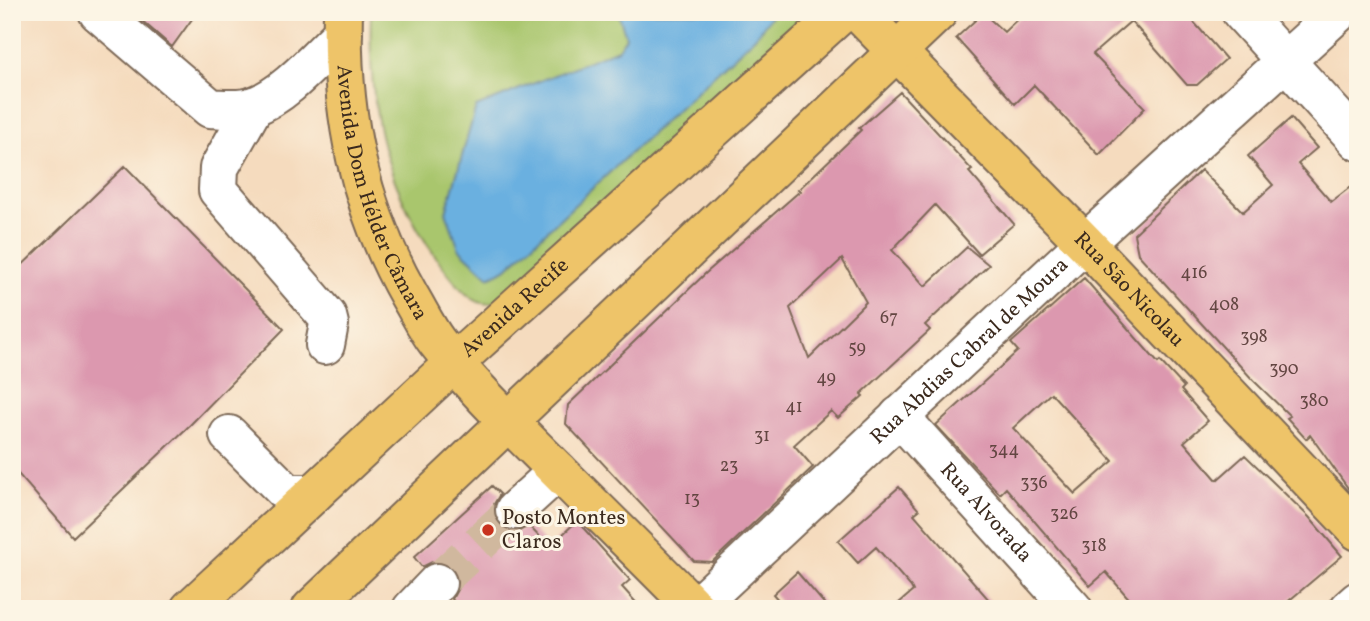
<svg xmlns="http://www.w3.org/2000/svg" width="1370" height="621" font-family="Vollkorn,serif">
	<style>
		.green { fill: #a9c66d; stroke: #727846; stroke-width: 2 }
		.water { fill: #6ab0e0; stroke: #526d7f; stroke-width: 2 }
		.building { fill: #dc98af; fill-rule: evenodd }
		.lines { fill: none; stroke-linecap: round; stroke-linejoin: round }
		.minor-tunnel { stroke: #d0b89e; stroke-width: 38; stroke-dasharray: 38 19; stroke-linecap: butt }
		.minor-casing { stroke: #7c6856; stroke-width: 42 }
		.major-casing { stroke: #7c6856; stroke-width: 42 }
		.minor { stroke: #fff; stroke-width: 38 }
		.major { stroke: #eec469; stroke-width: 38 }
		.poi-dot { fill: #c8321e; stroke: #fcf5e5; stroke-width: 2.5 }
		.labels { text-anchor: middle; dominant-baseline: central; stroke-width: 6; stroke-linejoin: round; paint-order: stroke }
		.number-label { font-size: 18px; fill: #634642 }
		.street-label { font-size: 21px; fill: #3b2a1e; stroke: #fcf5e5 }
		.poi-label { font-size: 21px; fill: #3b2a1e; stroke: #fcf5e5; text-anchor: start }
	</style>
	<rect width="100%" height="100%" fill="#fcf5e5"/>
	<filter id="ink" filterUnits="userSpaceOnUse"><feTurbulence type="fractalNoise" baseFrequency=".0143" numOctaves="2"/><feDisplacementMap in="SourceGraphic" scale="14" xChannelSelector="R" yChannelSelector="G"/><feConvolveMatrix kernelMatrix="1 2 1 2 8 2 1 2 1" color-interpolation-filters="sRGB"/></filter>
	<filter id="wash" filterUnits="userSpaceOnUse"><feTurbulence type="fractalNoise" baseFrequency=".00686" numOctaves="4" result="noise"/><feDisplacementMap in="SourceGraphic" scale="28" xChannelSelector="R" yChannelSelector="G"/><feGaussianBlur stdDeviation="1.57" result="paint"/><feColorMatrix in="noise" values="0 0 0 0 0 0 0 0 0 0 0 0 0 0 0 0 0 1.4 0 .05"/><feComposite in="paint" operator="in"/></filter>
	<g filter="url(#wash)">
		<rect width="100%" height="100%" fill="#f5dbbe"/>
		<path class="green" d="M371,12h439l-299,280c-6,3 -13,9 -19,11 -19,5 -36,-20 -46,-32 -60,-78 -79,-161 -75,-259z"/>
		<path class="water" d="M618,12h156l-18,24 -250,233 -17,8 -30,-28 -13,-37 30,-105 142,-58 8,-12z"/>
		<g id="blocks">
			<path class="building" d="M132,12h65l-25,35z
				M1025,12h160l41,47 -29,26h-10l-56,-64 -38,33 52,54 -46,47 -65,-70 -19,19 -59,-66 27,-25 21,19z
				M900,92l72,78 -3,2 45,52 -35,30 -44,-49 -43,45 33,36 42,-39 22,18 -64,60 5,5 -69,64 2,2 -25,22 -7,-7 -37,34 19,22 -101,95 -18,-1 -128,-137 2,-19 138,-132 94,-82 -2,-1 63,-60 -2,-2zM842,259l24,43 -57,56 -19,-50z
				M1291,118l26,30 -19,16 33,38 27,-21v318l-10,-11 -38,-53 -4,4 -19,-21 3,-2 -37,-36 -115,-126 -4,-20 67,-64 42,42 30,-27 -25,-29z
				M125,166l159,163 -94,96 -117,112 -61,-70v-192z
				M1084,278l74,85 2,-2 24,26 -3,3 27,31 -24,21 33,38 28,-25 64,62 33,39 -63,53h-141l-32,-37 -16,14 -84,-98 -6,6 -64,-69 82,-74 -7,-8zM1051,393l62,68 -38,33 -62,-66z
				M492,486l8,8 -6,10v11l4,9 10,7h11l10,-5 20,21 28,-26 53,59 -8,7 20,22h-182l-8,-10 6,-11v-12l-5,-8 -11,-6h-10l-10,5 -8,-10z
				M899,487l20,23 -5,4 83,95h-105l21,-18 -2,-4 -35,-40 -18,16 -20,-22z
				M797,572l32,37h-43l-13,-15z"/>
		</g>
	</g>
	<g filter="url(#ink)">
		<use href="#blocks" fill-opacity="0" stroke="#7c6856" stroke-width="2"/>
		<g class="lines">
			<path class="minor-tunnel" d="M437,583l78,-73"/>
			<g class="minor-casing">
				<g id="minor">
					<path d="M98,12l112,96c15,1 31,3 44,-2 32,-11 64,-50 89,-73"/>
					<path d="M1241,12l117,129"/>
					<path d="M254,106l-35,62 -1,22 109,126 2,8 -4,21"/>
					<path id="s1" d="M899,416l174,193"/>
					<path d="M229,435l59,59h25"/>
					<path d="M515,510l43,-39"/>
					<path id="s2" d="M695,608l390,-365 254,-231"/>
					<path d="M412,609l25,-26"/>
					<path d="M1349,609l9,-8"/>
				</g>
			</g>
			<g class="major-casing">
				<g id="major">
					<path id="s3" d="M343,12c-3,102 16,196 67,285 9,15 17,32 27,45 35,45 77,85 116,124 48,48 96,95 143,143"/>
					<path id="s4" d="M858,12l227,231 273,288"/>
					<path id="s5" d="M190,609l265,-247 388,-350"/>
					<path d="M311,609l627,-597"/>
				</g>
			</g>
			<use href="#minor" class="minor"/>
			<use href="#major" class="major"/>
		</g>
	</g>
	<circle class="poi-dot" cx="488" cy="530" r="7"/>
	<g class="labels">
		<g class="number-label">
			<text x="1194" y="273">416</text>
			<text x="1224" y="305">408</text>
			<text x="889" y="318">67</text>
			<text x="1254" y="337">398</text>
			<text x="857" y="348">59</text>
			<text x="1284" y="369">390</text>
			<text x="826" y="378">49</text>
			<text x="1314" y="401">380</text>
			<text x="794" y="407">41</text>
			<text x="762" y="436">31</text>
			<text x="1004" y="450">344</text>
			<text x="729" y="466">23</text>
			<text x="1034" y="483">336</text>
			<text x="692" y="499">13</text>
			<text x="1064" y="514">326</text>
			<text x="1094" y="546">318</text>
		</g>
		<g class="street-label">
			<text stroke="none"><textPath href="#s3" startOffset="187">Avenida Dom Hélder Câmara</textPath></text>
			<text stroke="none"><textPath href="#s4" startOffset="388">Rua São Nicolau</textPath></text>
			<text stroke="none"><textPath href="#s5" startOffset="443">Avenida Recife</textPath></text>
			<text stroke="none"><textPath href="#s2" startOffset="376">Rua Abdias Cabral de Moura</textPath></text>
			<text stroke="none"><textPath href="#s1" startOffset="130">Rua Alvorada</textPath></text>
		</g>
		<g class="poi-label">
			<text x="502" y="518">Posto Montes<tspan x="502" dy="24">Claros</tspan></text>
		</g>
	</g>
	<rect width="1370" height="621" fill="none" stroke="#fcf5e5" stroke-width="42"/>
</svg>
